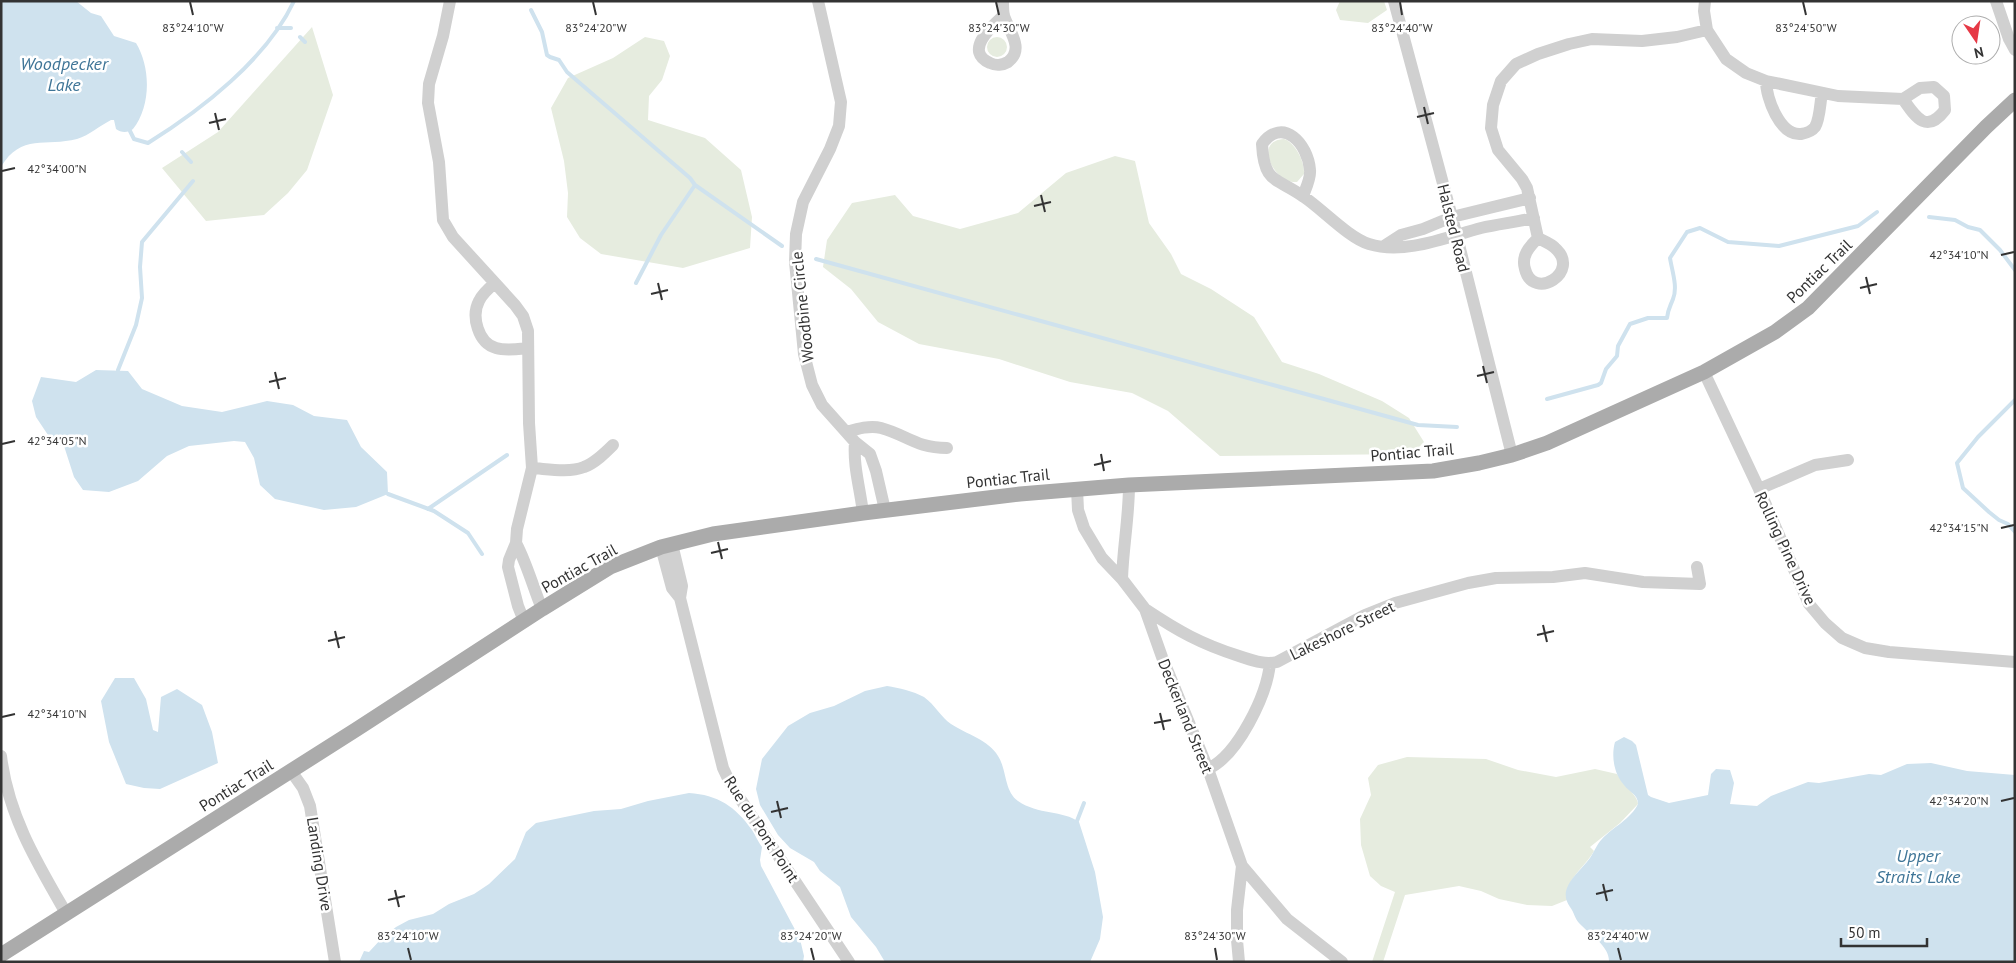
<svg xmlns="http://www.w3.org/2000/svg" width="2016" height="963" font-family="'PT Sans',sans-serif">
	<style>
		.green { fill: #e6ecdf }
		.water { fill: #cfe2ee }
		.lines { fill: none; stroke-linecap: round; stroke-linejoin: round }
		.stream { stroke: #cfe2ee; stroke-width: 4 }
		.minor { stroke: #d0d0d0; stroke-width: 12 }
		.major { stroke: #ababab; stroke-width: 15 }
		.ticks { fill: none; stroke: #333; stroke-width: 2 }
		.labels { text-anchor: middle; dominant-baseline: central; stroke-width: 5; stroke-linejoin: round; paint-order: stroke }
		.street-label { font-size: 16px; fill: #333; stroke: #fff }
		.water-label { font-size: 18px; font-style: italic; fill: #3f7597; stroke: #fff }
		.ticks-label { font-size: 12px; text-anchor: middle; fill: #333; stroke: #fff; stroke-width: 5; stroke-linejoin: round; paint-order: stroke }
	</style>
	<rect width="100%" height="100%" fill="#fff"/>
	<path class="green" d="M1340,1h44l3,9 -19,13 -28,-3 -4,-10z
		M312,27l21,68 -26,75 -19,23 -24,22 -58,6 -44,-53 56,-36z
		M987 47a10 10 0 1 1 20 0a10 10 0 1 1-20 0Z
		M645,37l19,4 6,15 -8,24 -13,16 -1,24 57,18 36,32 11,47 -2,31 -67,20 -82,-14 -21,-16 -13,-21 1,-24 -4,-32 -13,-53 17,-30 45,-20z
		M1284,139c12,4 21,24 20,35l-7,8c-22,2 -45,-41 -13,-43z
		M1115,156l20,5 14,62 22,31 10,20 30,15 43,28 28,45 37,12 63,27 27,17 15,24 -12,12 -192,2 -52,-45 -36,-18 -62,-11 -71,-23 -80,-15 -41,-22 -27,-33 -28,-22 4,-27 25,-37 43,-8 18,21 47,13 58,-16 48,-40z
		M1407,757l79,2 32,11 38,7 39,-8 22,5c6,10 21,22 21,30l-18,19 -30,24 4,4c-11,19 -27,25 -27,49l-15,6 -25,-1 -28,-6 -18,-8 -22,-5 -54,9 -22,67h-11l23,-70 -14,-6 -11,-10 -9,-31 -1,-26 11,-24 -3,-17 10,-13z"/>
	<path class="water" d="M1,1h75l15,12 10,3 13,20 22,7c15,25 15,63 -3,86 -5,4 -12,4 -17,0l-2,-9h-3c-12,6 -21,15 -34,19 -31,8 -56,-6 -76,28z
		M96,370l32,1 14,18 40,17 40,6 45,-11 26,4 21,11 33,4 14,27 26,25 1,22 -32,13 -32,3 -49,-11 -15,-14 -6,-27 -9,-16 -11,-1 -45,5 -22,10 -29,25 -29,11 -26,-2 -9,-13 -10,-31 -10,-2 -18,-27 -4,-16 9,-24 35,5z
		M115,678h19l12,21 7,31 5,2 3,-35 16,-8 25,16 10,27 6,31 -58,26 -16,-1 -18,-4 -17,-42 -8,-41z
		M887,686c12,2 26,5 37,11 11,8 17,20 27,27 15,10 38,16 47,32 9,14 6,35 20,45 20,14 45,9 61,21l16,50 8,45 -3,22 -10,23h-205l-9,-15 -25,-30 -11,-30 -20,-16 -6,-9 -24,-14 -12,-13 -18,-30 -4,-16 6,-30 26,-33 22,-13 24,-7 31,-15z
		M1624,737l8,4 4,4 12,50 3,2 18,6 39,-8 3,-21 5,-5 14,1 4,13 -4,21 27,2 14,-10 37,-14 11,1 50,-9 12,1 26,-11 24,-1 36,8 48,4v187h-406c1,-16 -20,-28 -30,-39 -4,-4 -5,-11 -9,-16 -14,-19 10,-35 20,-49 4,-6 7,-14 12,-19 11,-12 29,-20 36,-35 0,-10 -9,-12 -14,-19 -10,-11 -13,-29 -9,-43z
		M689,793c29,2 46,13 63,37 4,6 6,12 10,17l-2,13 1,6 39,73 4,17 -1,6h-444l5,-11 5,1 13,-14 14,-11 13,-7 24,-6 16,-10 25,-10 15,-10 26,-25 11,-27 10,-9 58,-12 27,-2 27,-8z"/>
	<g class="lines">
		<path class="stream" d="M531,10l11,22 5,23 3,2 9,3 8,12 123,106 5,7 87,61
			M277,28h14
			M300,37l5,5
			M130,131l4,8 14,4c53,-33 119,-84 146,-142
			M182,152l9,10
			M1929,217l26,3 13,7 12,3 20,20 15,20
			M816,259l602,166 39,2
			M636,283l25,-48 34,-50
			M118,370l18,-45 6,-27 -2,-31 2,-25 51,-61
			M1547,399l51,-14 3,-2 5,-14 11,-13 1,-10 12,-22 18,-6h19c1,-9 3,-11 6,-19 5,-12 -1,-28 -3,-41l17,-26 13,-4 28,14 51,4 79,-20 19,-14
			M2015,400l-37,37 -21,26 6,25 26,24 10,8 9,4 7,8
			M388,494l46,17 34,22 14,21
			M428,509l79,-54
			M1077,821l7,-18"/>
		<path class="minor" d="M450,1l-7,35 -14,48 -1,19 11,59 4,58 10,17 62,68 8,11 5,15 1,92 3,45 -15,61 -1,14 -7,17 -1,7 10,39 6,15
			M818,1l23,101 -2,24 -9,23 -27,53 -7,32 -1,28 9,92 8,31 10,20 33,37 15,12 6,17 9,39
			M1003,1c0,5 0,11 1,15 5,15 21,33 4,46 -5,3 -12,4 -18,1 -27,-12 2,-37 14,-48
			M1394,1l58,216 60,238
			M1705,1l-1,10 3,19 19,29 20,14 20,8 72,15 65,3 17,-11 14,-1 10,9 1,14c-19,25 -30,6 -42,-11
			M1996,1l13,38 6,11
			M1766,81c0,17 14,55 35,53 6,-1 11,-3 14,-7 5,-8 5,-24 7,-34
			M1303,196c3,-8 8,-18 7,-26 -2,-26 -27,-54 -48,-26 2,40 14,33 42,53 18,12 45,41 65,47 36,11 78,-7 112,-16 18,-4 36,-6 53,-10
			M1538,238c5,3 12,5 17,10 27,24 -22,54 -30,21 -4,-13 4,-22 13,-31l-11,-50 -5,-9 -24,-29 -7,-22 2,-23 8,-24 15,-17 22,-10 31,-10 23,-5 50,2 35,-4 30,-7
			M1384,246l17,-11 22,-6 29,-12 78,-19
			M495,283c-6,5 -13,11 -16,18 -8,15 -1,42 17,47 10,3 22,1 32,0
			M1704,372l55,117 50,115 16,19 17,15 23,10 24,4 126,10
			M847,432c10,-3 23,-7 34,-4 26,7 35,20 66,20
			M855,442c-2,24 5,46 8,71
			M532,468c16,1 37,5 52,-1 11,-4 21,-14 29,-22
			M1077,489l1,21 6,18 18,30 20,21 23,30 17,48 46,112 34,97 -5,44v30l2,22
			M1759,489l56,-24 33,-5
			M516,543c11,21 17,44 26,66
			M661,547l11,41 8,10 2,-12 -10,-42
			M1122,579c1,-32 7,-62 7,-94
			M680,598l43,170 8,17 118,177
			M1145,609c33,22 56,35 94,47 13,4 25,9 38,6l88,-47 30,-12 73,-20 28,-5 57,-1 32,-4 58,9 57,2 -3,-17
			M1,756c7,59 36,107 65,157
			M1208,769c30,-14 59,-74 62,-106
			M291,771l12,17 7,18 25,156
			M1242,866l45,53 55,43"/>
		<path class="major" d="M1,955l356,-226 185,-120 68,-42 51,-20 52,-13 150,-21 157,-19 109,-9 304,-14 46,-8 33,-8 35,-12 157,-71 71,-40 33,-24 178,-181 29,-27"/>
	</g>
	<path class="ticks" d="M190,2l3,13M593,2l3,13M996,2l3,13M1400,2l2,13M1803,2l3,13M1424,107l4,17M215,113l4,17M1417,117l17,-4M209,123l17,-4M2,171l13,-3M1041,195l4,17M1034,206l17,-4M2001,255l13,-3M1866,277l4,17M658,283l4,17M1860,288l17,-4M651,294l17,-4M1483,366l4,17M275,372l4,17M1477,376l17,-4M269,382l17,-4M2,444l13,-3M1101,454l3,17M1094,465l17,-4M2001,528l13,-3M718,542l4,17M711,553l17,-4M1543,625l4,17M335,631l4,17M1537,635l17,-4M328,641l17,-4M1160,713l4,17M2,717l13,-3M1154,723l17,-3M777,801l4,17M2001,801l13,-3M771,812l17,-4M1603,884l4,17M395,890l4,17M1596,894l17,-4M388,900l17,-4M408,948l3,12M811,948l3,12M1215,948l2,12M1618,948l3,12"/>
	<g class="labels">
		<g class="street-label">
			<text transform="translate(1454 228) rotate(76)">Halsted Road</text>
			<text transform="translate(1819 271) rotate(-44)">Pontiac Trail</text>
			<text transform="translate(802 307) rotate(-96)">Woodbine Circle</text>
			<text transform="translate(1412 452) rotate(-5)">Pontiac Trail</text>
			<text transform="translate(1008 478) rotate(-6)">Pontiac Trail</text>
			<text transform="translate(1786 548) rotate(65)">Rolling Pine Drive</text>
			<text transform="translate(579 568) rotate(-29)">Pontiac Trail</text>
			<text transform="translate(1342 630) rotate(-26)">Lakeshore Street</text>
			<text transform="translate(1186 716) rotate(68)">Deckerland Street</text>
			<text transform="translate(236 785) rotate(-32)">Pontiac Trail</text>
			<text transform="translate(762 829) rotate(57)">Rue du Pont Point</text>
			<text transform="translate(320 864) rotate(81)">Landing Drive</text>
		</g>
		<g class="water-label">
			<text x="64" y="63">Woodpecker<tspan x="64" dy="21">Lake</tspan></text>
			<text x="1918" y="855">Upper<tspan x="1918" dy="21">Straits Lake</tspan></text>
		</g>
	</g>
	<g class="ticks-label">
		<text x="193" y="32">83°24'10"W</text>
		<text x="596" y="32">83°24'20"W</text>
		<text x="999" y="32">83°24'30"W</text>
		<text x="1402" y="32">83°24'40"W</text>
		<text x="1806" y="32">83°24'50"W</text>
		<text x="57" y="173">42°34'00"N</text>
		<text x="1959" y="259">42°34'10"N</text>
		<text x="57" y="445">42°34'05"N</text>
		<text x="1959" y="532">42°34'15"N</text>
		<text x="57" y="718">42°34'10"N</text>
		<text x="1959" y="805">42°34'20"N</text>
		<text x="408" y="940">83°24'10"W</text>
		<text x="811" y="940">83°24'20"W</text>
		<text x="1215" y="940">83°24'30"W</text>
		<text x="1618" y="940">83°24'40"W</text>
	</g>
	<rect width="2016" height="963" fill="none" stroke="#333333" stroke-width="5"/>
	<g transform="translate(1976 40) rotate(167)"><circle r="24" fill="#ffffff" stroke="#adadad"/>
	<path d="M0-4L9 19L0 12L-9 19Z" fill="#e63946"/>
	<text y="-8" font-size="14" font-weight="bold" text-anchor="middle" fill="#333333">N</text>
	</g>
	<path d="M1841 938v8h86v-8" fill="none" stroke="#333333" stroke-width="2.5"/>
	<text x="1848" y="938" font-size="15" fill="#333333" stroke="#ffffff" stroke-width="4" paint-order="stroke">50 m</text>
</svg>
